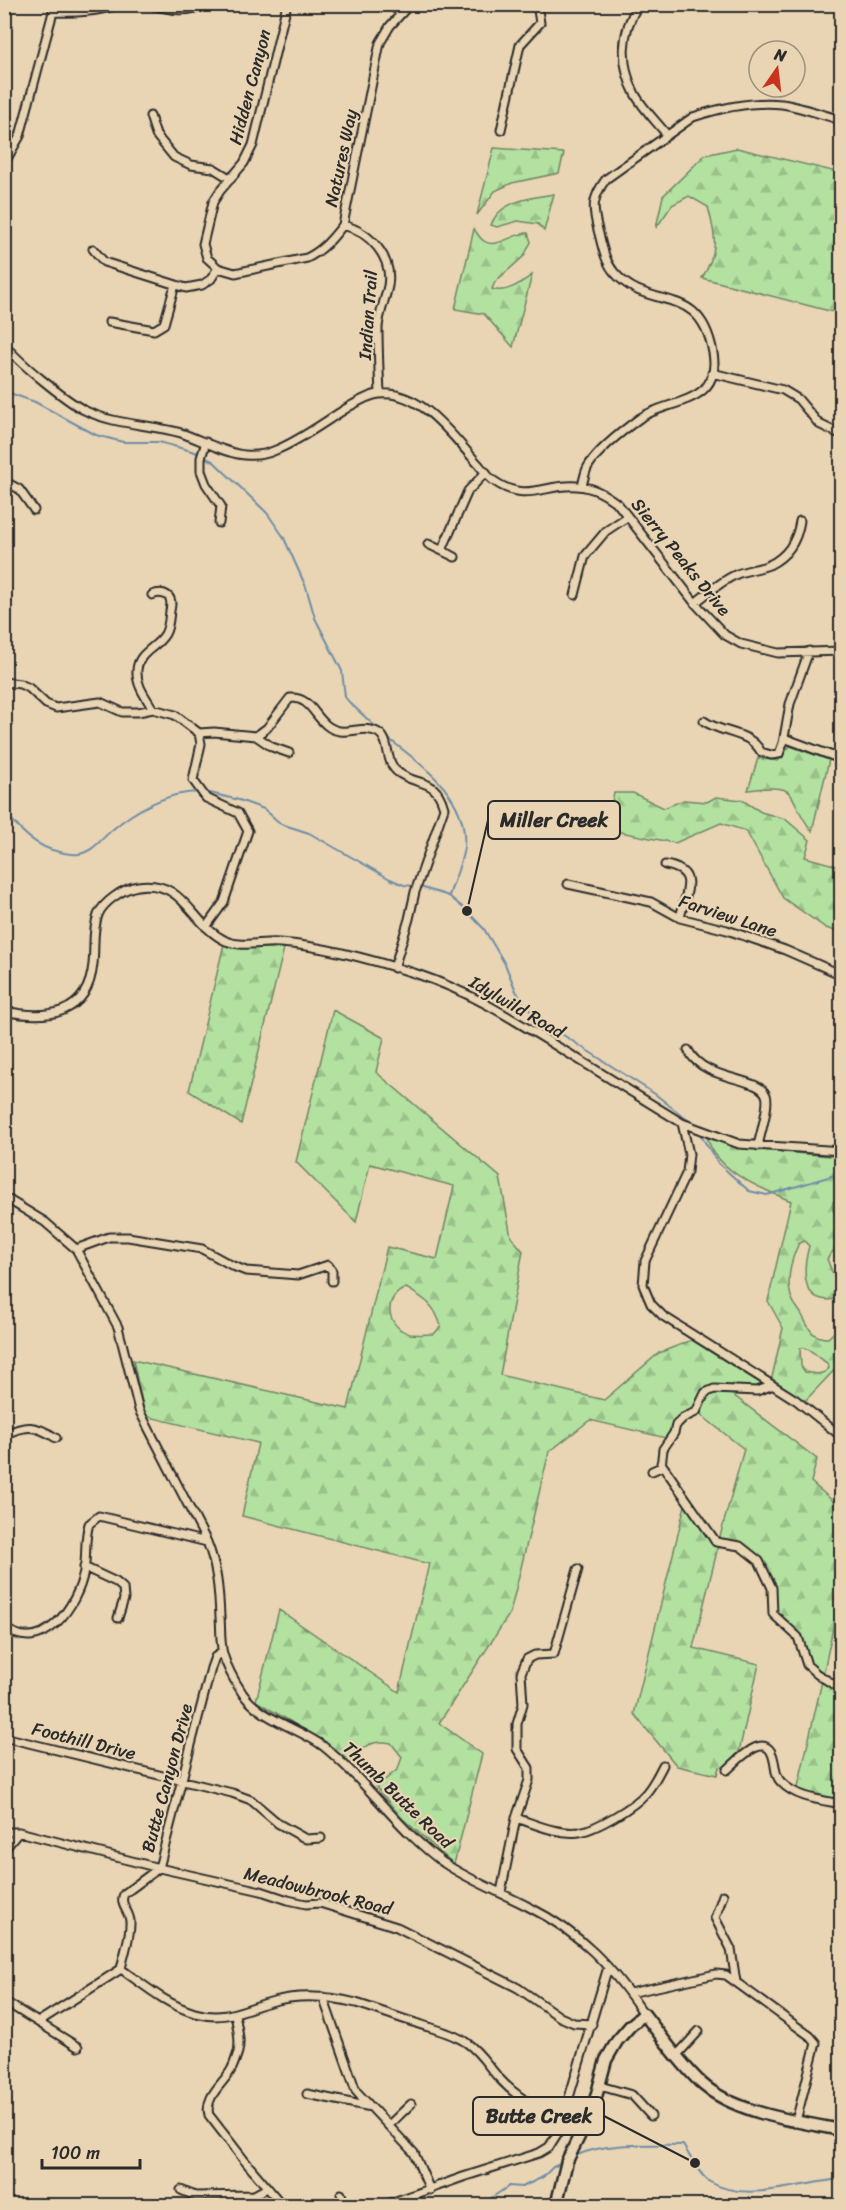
<svg xmlns="http://www.w3.org/2000/svg" width="846" height="2210" font-family="Sriracha,sans-serif">
	<style>
		.forest { fill: url(#forest-firs); stroke: #6f8666; stroke-width: 1.5; fill-rule: evenodd }
		.lines { fill: none; stroke-linecap: round; stroke-linejoin: round }
		.stream { stroke: #708da7; stroke-width: 2 }
		.street-casing { stroke: #2b2b2b; stroke-width: 11 }
		.secondary-casing { stroke: #2b2b2b; stroke-width: 15 }
		.street { stroke: #e9d5b3; stroke-width: 7 }
		.secondary { stroke: #e9d5b3; stroke-width: 10 }
		.labels { text-anchor: middle; dominant-baseline: central; stroke-width: 4.5; stroke-linejoin: round; paint-order: stroke }
		.street-label { font-size: 18px; fill: #2b2b2b; stroke: #e9d5b3 }
		.leader { fill: none; stroke: #2b2b2b; stroke-width: 2 }
		.callout-dot { fill: #2b2b2b; stroke: #e9d5b3; stroke-width: 2 }
		.callout { fill: #e9d5b3; stroke: #2b2b2b; stroke-width: 2 }
		.callout-label { font-size: 20px; text-anchor: middle; font-weight: bold; fill: #2b2b2b }
	</style>
	<defs>
		<pattern id="forest-firs" width="22" height="20" patternUnits="userSpaceOnUse" patternTransform="scale(1.5)"><rect width="22" height="20" fill="#b3e1a0"/><path d="M5 1l3.5 6h-7zM16 11l3.5 6h-7z" fill="#9ac18a"/></pattern>
	</defs>
	<rect width="100%" height="100%" fill="#e9d5b3"/>
	<filter id="ink" filterUnits="userSpaceOnUse"><feTurbulence type="fractalNoise" baseFrequency=".0167" numOctaves="2"/><feDisplacementMap in="SourceGraphic" scale="12" xChannelSelector="R" yChannelSelector="G"/><feConvolveMatrix kernelMatrix="1 2 1 2 8 2 1 2 1" color-interpolation-filters="sRGB"/></filter>
	<g filter="url(#ink)">
		<path class="forest" d="M494,148l70,5 -5,20 -47,10 -17,8 -18,24z
			M737,148l104,25v141l-139,-36c17,-28 14,-41 6,-71l-19,-11 -17,9 -16,23 7,-32 42,-41z
			M554,194l-10,37 -6,-7 -20,-3 -21,6 -6,-2c9,-25 40,-27 63,-31z
			M474,229c3,4 6,10 10,12 12,9 31,-9 44,-8l3,9 -7,14 -29,26 -3,7c14,5 29,-6 40,-14l-19,72 -29,-33 -29,-5z
			M790,746l39,14 -17,71c-28,-35 -8,-49 -64,-41l10,-32 20,3z
			M614,793h19l31,15 20,-8 23,2 9,-5 26,3 19,12 24,7 25,21 -5,17 36,10v66l-15,-5 -43,-30 -37,-67 -25,-8 -46,20 -70,-14z
			M224,944l19,4h41l-43,176 -52,-33z
			M333,1010l51,28 -8,34 124,105 11,60 12,14 -23,124 104,25 55,-47 33,-13 72,45 -6,3 -43,-2 -11,3 -9,17 -21,16 -8,16 -76,-18 -41,32 -39,161 -71,110 43,31 -28,110 -52,-46 -26,-31 22,-18 4,-12 -11,-14c-19,-4 -29,5 -43,17l-28,-21 -64,-38 23,-91 120,82 30,-128 -187,-48 16,-73 -113,-27 -12,-56 215,49 39,-162 50,12 17,-73 -84,-22 -14,58 -60,-60zM406,1288c20,12 28,16 35,38l-7,8c-8,0 -17,1 -24,0 -24,-7 -28,-37 -4,-46z
			M707,1137l32,11 102,9v37c-7,5 -11,9 -7,18l7,1v29h-1l-13,17 12,30 2,1v15l-4,-6c-36,6 -35,-27 -28,-53l-5,-5 -5,2c-8,16 -15,43 -5,60 2,4 6,8 8,12 7,13 9,23 26,23l13,-12v37l-37,39 -33,-20 12,-54 -15,-27 23,-100c-30,-13 -75,-29 -84,-64zM800,1348c11,-1 18,10 27,15l2,5c-6,8 -16,6 -24,4l-4,-6z
			M715,1392h14l88,67 -6,23 30,26v81l-18,87 -14,-13 -10,-29 -22,-21 -2,-31 -14,-23 -42,-19 25,-91 -43,-34 7,-20z
			M685,1505l21,30 12,12 -25,101 66,16 -20,88 -14,16 -6,-1 -2,8 -40,-9 -43,-52z
			M822,1681l19,14v106l-44,-10z"/>
		<g class="lines">
			<path class="stream" d="M4,391l31,11 61,33 27,7h36l36,10 19,10 53,51 16,23 23,51 9,31 27,53 3,26 4,5 29,27
				M384,735c35,28 85,60 80,112 -2,16 -10,33 -15,49
				M206,792l33,8 25,9 17,15 28,9 81,46 14,6 10,1
				M4,814c8,4 11,10 17,16 8,8 19,16 31,20 7,2 19,5 27,4 14,-2 23,-16 33,-24 24,-21 56,-38 88,-38
				M420,887l29,9 18,15 17,18 21,35 11,27 9,15 21,18 109,70 38,30
				M698,1131l20,32 31,28 18,4 75,-22
				M575,2156c29,-14 75,-11 108,-11 7,11 16,30 27,37 37,22 91,0 132,-3
				M479,2206l30,-20 13,1 21,-10 10,-10 7,-3"/>
			<g class="street-casing">
				<path id="street" d="M147,4c22,5 39,10 59,0
					M287,4l-34,141 -9,18 -24,28 -7,11 -10,42 4,14 11,10 17,5 72,-15c16,-8 25,-19 36,-33l37,-182 10,-17 20,-22
					M390,4l10,9
					M639,4c-19,28 -19,61 -4,90 8,15 22,28 32,41
					M53,12c24,1 44,0 67,-8
					M150,116l6,19 18,22 17,8 22,3 18,11
					M501,130l19,-85 20,-22 -3,-19
					M4,164l16,-28 33,-124v-8
					M343,225c27,7 50,32 45,61 -3,14 -9,28 -10,42 0,22 1,44 2,66
					M93,249l11,13 82,26 16,-3 9,-6 7,-11
					M109,322l45,8 10,-6 11,-39
					M4,344c13,17 61,56 80,66 30,15 66,14 97,23 18,6 46,21 64,22 10,1 22,-1 31,-5 25,-10 48,-28 71,-42 9,-5 21,-13 32,-14 42,-5 74,43 100,71 4,5 9,12 15,16 33,23 51,2 83,5 16,1 28,8 41,18l77,99 30,32 16,9 37,9 64,-2
					M712,373l71,17 15,9 21,25 23,11
					M206,442l-5,16v13l5,13 15,22 -2,17
					M4,481l15,8 15,21
					M582,486c2,-7 3,-16 7,-21 10,-16 36,-36 51,-47 28,-19 82,-13 73,-65 -13,-73 -64,-39 -99,-81 -10,-12 -12,-28 -16,-42 -6,-23 -6,-32 8,-51l87,-62c27,-9 60,-16 89,-13 20,3 40,11 60,16
					M428,544l27,13
					M442,550l26,-59 18,-19
					M152,595c5,-2 12,-3 17,2 3,4 2,9 1,14 -1,8 -1,16 -5,23 -8,14 -27,18 -28,36 -1,15 8,26 16,39
					M575,595l10,-39 21,-25 21,-14
					M695,603c14,-11 26,-22 42,-29 10,-4 22,-5 32,-9 19,-9 28,-24 31,-44
					M4,682l16,2 9,4 17,16 10,4 44,-6 22,10h16l15,-3 22,6 24,18 2,11 -8,36 13,18 32,15 10,18 -24,71 -18,25
					M704,721c18,13 46,10 57,31l10,3 8,-1 4,-11 7,-39 19,-53
					M199,733l15,-1 42,4 16,11 17,6
					M256,736l11,-8 23,-30c21,-1 24,19 39,29 16,11 35,-4 50,6 12,8 5,30 20,40 20,14 37,4 45,35l-29,84 -6,27 -15,49
					M784,738l54,20 4,6
					M842,783v2
					M665,865c36,6 20,28 15,53
					M568,884l83,18 29,16 47,12 58,20 57,25
					M4,1011c43,9 84,5 89,-47 2,-17 -1,-33 5,-49 5,-13 26,-27 40,-29 47,-7 53,39 88,55 17,7 37,0 54,2 42,3 97,18 137,31 54,18 94,44 141,73 42,25 83,51 124,76l7,31 -2,18 -42,89 -2,24 8,19 12,12 133,84 46,37
					M688,1050c16,32 71,26 78,45 4,9 -6,40 -8,51
					M682,1123l57,21 103,7
					M4,1197l41,25 31,27 42,78 21,83 68,132c10,24 12,49 13,75 1,12 0,25 3,37 4,14 12,28 20,40 19,26 56,34 80,52 44,35 75,84 121,117 25,17 58,30 85,44 52,26 83,60 115,107
					M76,1249l33,-12h19l74,12 31,17 13,5 52,4 30,-10 4,6v10
					M4,1435c22,-11 32,-10 52,3
					M661,1463l55,79 24,4 19,15 13,27 1,26 25,23 9,28 10,9 16,10 9,2
					M652,1471l9,-4 2,-18 11,-16 2,-8 7,-7 13,-6 9,-19 9,-4 43,2 14,-5
					M84,1567l32,15 7,6 1,11 -6,19
					M4,1627c39,30 74,-22 80,-56 3,-16 0,-32 5,-47l10,-8 108,26
					M4,1737l228,56 19,7 28,24 27,15 15,-1
					M727,1770c11,-10 41,-43 47,-9 2,8 1,15 7,21 15,16 40,18 61,22
					M516,1818c19,6 42,17 63,14 18,-3 55,-25 67,-39 7,-8 12,-18 17,-28
					M4,1832h15l140,36 102,23 27,9 18,4 14,-1 77,24 121,61 42,29 14,6 18,1
					M4,1850l15,-18
					M501,1892l15,-74 13,-38v-12l-12,-19v-25l6,-20 -2,-31 6,-14 8,-4 19,-1 24,-85
					M723,1895l-8,23 16,31 5,33
					M121,1969c23,16 46,36 74,44 32,9 50,-5 79,-12 28,-7 54,-5 82,2 20,6 40,14 60,20 17,6 37,10 51,20 13,9 21,23 31,34 18,20 39,33 65,40
					M121,1969c3,-16 10,-33 9,-48 -1,-11 -11,-16 -6,-27l35,-26 52,-200 4,-11 7,-5
					M630,1993l86,-19 10,1 84,61 6,7 -20,78
					M323,1997l33,94 58,62 16,37
					M4,2001l74,46
					M235,2014c2,13 6,25 3,38 -2,6 -4,13 -7,18 -8,14 -27,27 -22,45l35,45 39,46
					M38,2022l83,-53
					M677,2055l22,-24
					M600,2086l32,9 19,21
					M307,2094l64,13
					M389,2125l22,-21
					M181,2190l14,6 59,-1 13,-7
					M341,2194l4,12
					M382,2206l81,-29 76,-24 10,-6 10,-16 49,-164"/>
			</g>
			<g class="secondary-casing">
				<path id="secondary" d="M556,2206l11,-45 26,-53 13,-48 11,-19 13,-15 14,-12c18,23 35,48 56,68 33,31 98,40 142,48"/>
			</g>
			<use href="#street" class="street"/>
			<use href="#secondary" class="secondary"/>
		</g>
	</g>
	<g class="labels">
		<g class="street-label">
			<text transform="translate(250 87) rotate(-75)">Hidden Canyon</text>
			<text transform="translate(341 158) rotate(-78)">Natures Way</text>
			<text transform="translate(368 315) rotate(-86)">Indian Trail</text>
			<text transform="translate(681 557) rotate(51)">Sierry Peaks Drive</text>
			<text transform="translate(728 916) rotate(18)">Farview Lane</text>
			<text transform="translate(517 1007) rotate(30)">Idylwild Road</text>
			<text transform="translate(84 1741) rotate(14)">Foothill Drive</text>
			<text transform="translate(167 1778) rotate(-75)">Butte Canyon Drive</text>
			<text transform="translate(398 1795) rotate(44)">Thumb Butte Road</text>
			<text transform="translate(318 1891) rotate(14)">Meadowbrook Road</text>
		</g>
	</g>
	<path class="leader" d="M467 911L488 820M695 2163L604 2116"/>
	<g class="callout-dot">
		<circle cx="467" cy="911" r="6"/>
		<circle cx="695" cy="2163" r="6"/>
	</g>
	<g class="callout">
		<rect x="488" y="801" width="132" height="38" rx="6"/>
		<rect x="473" y="2097" width="131" height="38" rx="6"/>
	</g>
	<g class="callout-label">
		<text x="554" y="827">Miller Creek</text>
		<text x="539" y="2123">Butte Creek</text>
	</g>
	<rect width="846" height="2210" fill="none" stroke="#e9d5b3" stroke-width="24"/>
	<rect x="12" y="12" width="822" height="2186" fill="none" stroke="#2b2b2b" stroke-width="2" filter="url(#ink)"/>
	<g transform="translate(777 69) rotate(14)"><circle r="28" fill="#e9d5b3" stroke="#9d917d" stroke-width="1.5"/>
	<path d="M0-4.5L10 22L0 15L-10 22Z" fill="#c8321e"/>
	<text y="-9" font-size="16" font-weight="bold" text-anchor="middle" fill="#2b2b2b">N</text>
	</g>
	<path d="M42 2159v9h98v-9" fill="none" stroke="#2b2b2b" stroke-width="3"/>
	<text x="51" y="2159" font-size="18" fill="#2b2b2b" stroke="#e9d5b3" stroke-width="4.5" paint-order="stroke">100 m</text>
</svg>
